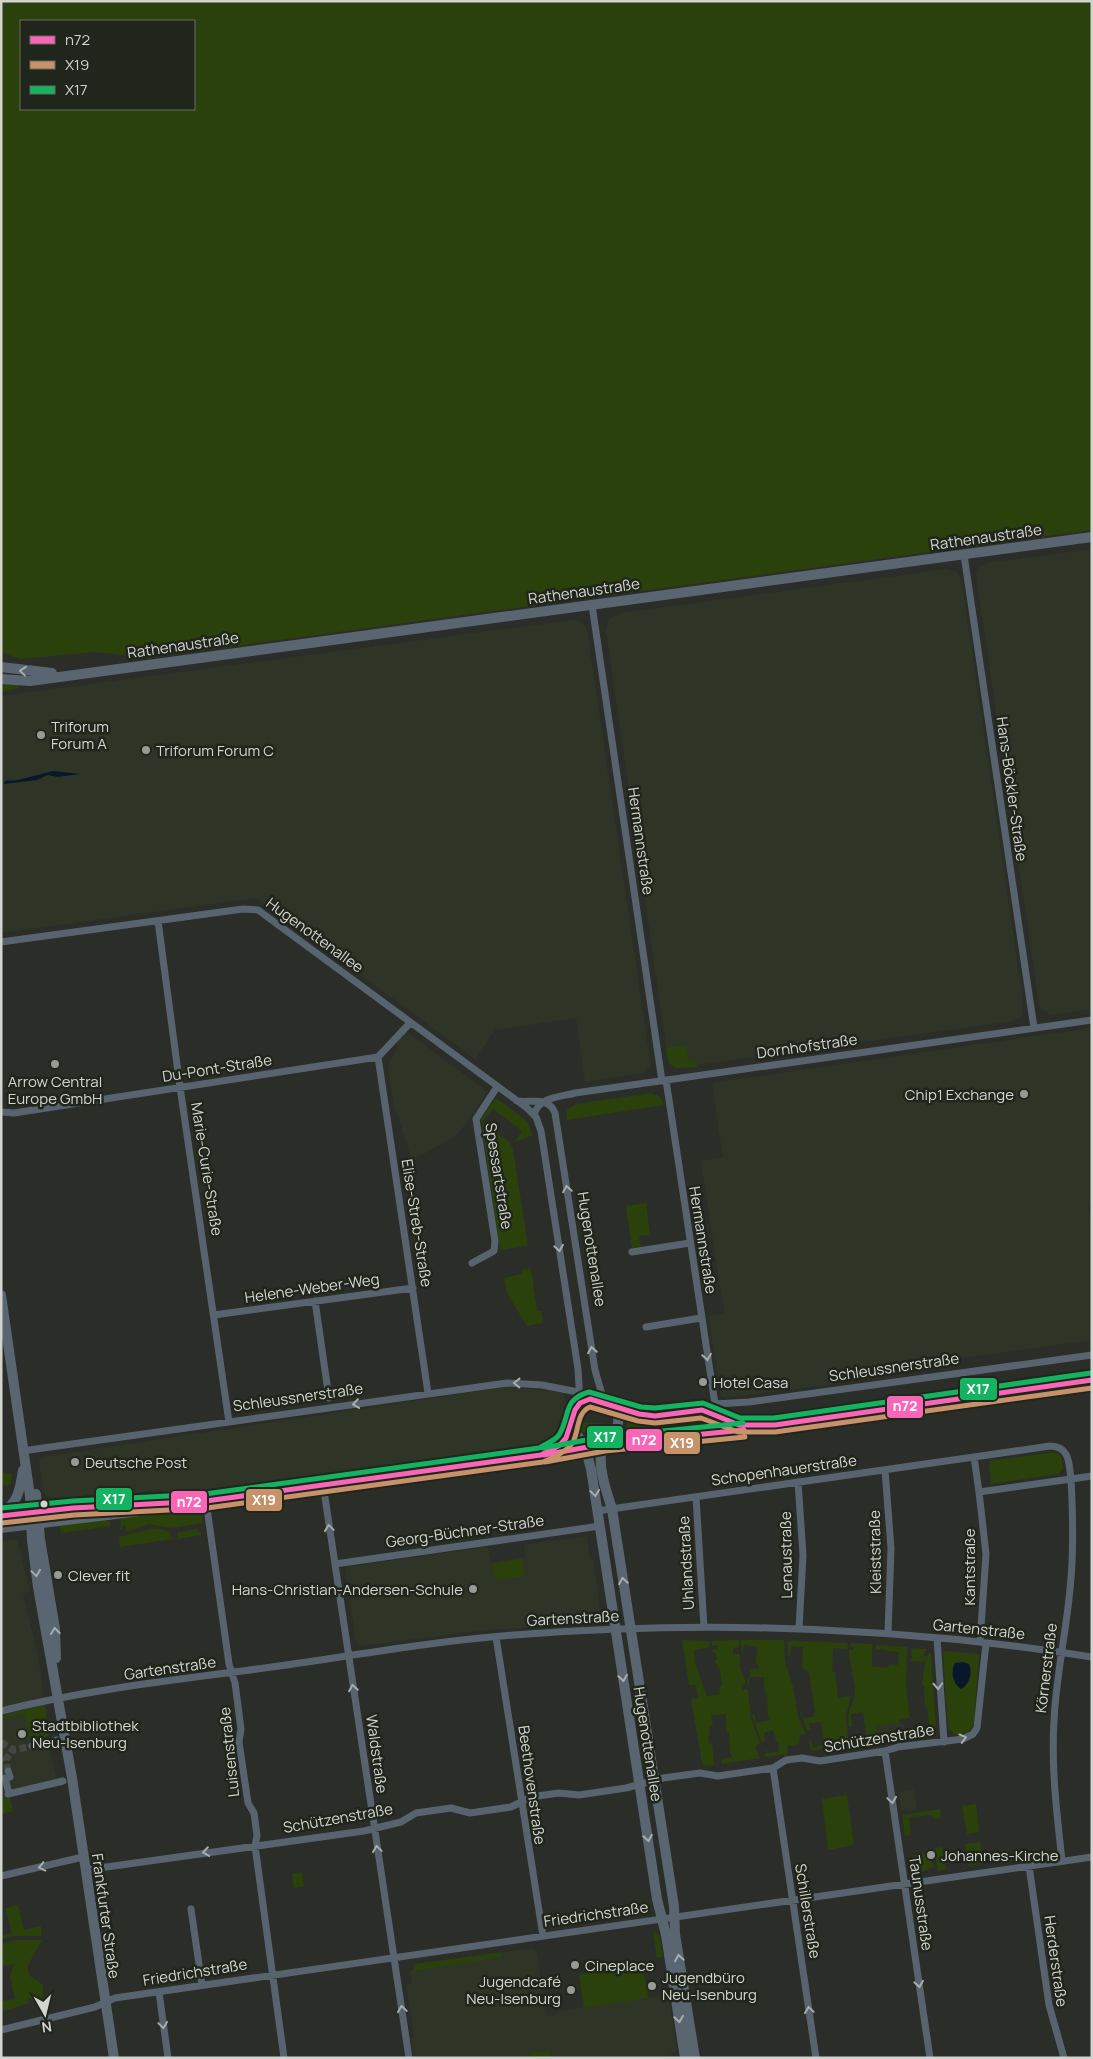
<svg xmlns="http://www.w3.org/2000/svg" width="1093" height="2059" font-family="Manrope,sans-serif">
	<style>
		.built { fill: #2e3527 }
		.green { fill: #2b410b; fill-rule: evenodd }
		.water { fill: #08182a }
		.lines { fill: none; stroke-linecap: round; stroke-linejoin: round }
		.street-tunnel { stroke: #444741; stroke-width: 7; stroke-dasharray: 7 3.5; stroke-linecap: butt }
		.street { stroke: #57646f; stroke-width: 7 }
		.secondary { stroke: #596571; stroke-width: 10 }
		.bus-1-casing { stroke: #21261d; stroke-width: 9 }
		.bus-2-casing { stroke: #21261d; stroke-width: 9 }
		.bus-3-casing { stroke: #21261d; stroke-width: 9 }
		.bus-1 { stroke: #fa66b7; stroke-width: 5 }
		.bus-2 { stroke: #c7916a; stroke-width: 5 }
		.bus-3 { stroke: #13b361; stroke-width: 5 }
		.oneway { stroke: #a8aeae }
		.oneway2 { stroke: #a7adad }
		.poi-dot { fill: #989b95; stroke: #21261d; stroke-width: 2 }
		.bus-dot { fill: #d2d5cf; stroke: #21261d; stroke-width: 2 }
		.labels { text-anchor: middle; dominant-baseline: central; stroke-width: 5; stroke-linejoin: round; paint-order: stroke }
		.street-label { font-size: 15px; fill: #d2d5cf; stroke: #21261d }
		.poi-label { font-size: 15px; fill: #d2d5cf; stroke: #21261d; text-anchor: start }
		.line-badge { stroke: #21261d; stroke-width: 2 }
		.badge-label { font-size: 14px; text-anchor: middle; font-weight: bold; fill: #fff }
	</style>
	<rect width="100%" height="100%" fill="#2b2e28"/>
	<path class="built" d="M1092,549v460l-40,6 -10,-5 -3,-6 -63,-429 4,-8 7,-4z
		M947,569l11,4 4,10 61,417 -1,15 -9,6 -337,47 -8,-9 -62,-428 3,-11 12,-7z
		M573,620l9,2 5,7 63,432 -1,7 -5,5 -59,9 -9,-64 -81,12 -20,29 -219,-161 -255,35v-237z
		M399,1026l89,66 -30,42 -36,21 -11,3 -14,-45 -3,-3 -6,-44 8,-15z
		M1092,1028v172l-4,9 4,16v115l-253,35 -6,9 -107,14 -5,-2 -13,-80 16,-3 -23,-152 22,-3 -11,-75z
		M506,1387l58,5 2,11 -6,33 -5,5 -17,7 -356,48 -19,1 -1,-8 -58,8 -1,-4 -48,7 -7,-2 -4,-5 -5,-32 3,-4z
		M587,1536l3,23h3l7,48 -2,15 -122,9 -116,15 -4,-4 -11,-71 3,-4 140,-20 3,16 34,-6 -1,-12z
		M15,1540l3,2 12,49 -7,3 15,62 11,80 -2,1 9,41 4,-1 2,9 -52,11 3,14 -12,3v-273z
		M903,1722l4,15 -30,5 -3,-16z
		M914,1790l3,20 -9,1 -7,-2 -2,-17z
		M533,1948l3,3 11,65 12,-2v-3l110,-16 8,56 -6,1 1,6h-258l-3,-20 3,-1 -8,-52 6,-1 -2,-13 3,-1 3,-6z"/>
	<path class="green" d="M1,1h1091v529l-945,128 -52,-6 -75,7 -19,-7zM21,21h173v88h-173z
		M1,684l18,1v3l-18,4z
		M686,1045l3,16 7,-1 1,7 -21,1 -7,-5 -3,-15z
		M651,1093l9,4 4,8 -97,15v-10l8,-6z
		M496,1098l32,24 4,13 -17,7 7,-11 -29,-22 -11,13 27,20 4,8 15,96 -28,4 -19,-131z
		M646,1203l4,32 -11,1 2,11 -9,1 -6,-42z
		M531,1268l6,43h4l2,12 -16,3 -20,-33 -3,-15 17,-4 3,-5z
		M628,1413l76,2 19,11 -1,2 -97,10z
		M577,1422l35,2 -6,10 -13,3 -12,-6z
		M1056,1452l5,4 2,12 -4,6 -68,10 -2,-23z
		M1,1473l11,1 -1,10 -6,2 -4,-3z
		M194,1509l8,4 1,10 -31,5 -23,-4 -23,8 -1,-7h-3l1,5h-3l1,-12z
		M105,1520l5,2v4l-49,7 -1,-7z
		M155,1528l13,3 5,8 -53,8 -1,-10z
		M197,1529l5,6 -25,4 1,-7z
		M522,1559l3,17 -29,5 -3,-17z
		M682,1640l27,1 1,6 -16,3 1,13 12,33 13,-2 -1,-7 3,-1 -2,-16 -6,-10h3l-1,-7h-3l-1,-3 6,-1v-4l-6,1 -1,-5 28,-1v7l-6,1v6h7v14l6,16 -4,1v4l6,1 3,29 9,24 -5,4 5,11 -38,6 -1,-4 11,-3v-3h-2l-1,-22h-3v-18l-15,1 2,10 -4,1 1,9 -2,2 1,7 3,-1 2,22 -9,1 -3,-3 -11,-64 7,-1 -2,-13h-7z
		M741,1640h43l1,21 8,26 6,33 7,14 -6,1 -1,9 -12,2 1,8 -23,3 1,-9 1,5 11,-1 1,-9h-2l-4,-13 -9,3 1,7 -3,3 -10,-27 2,-3 2,10 14,-3v-4l-2,1 -1,-22h-2l-1,-18h-15v11l-2,-9 3,-4v-6l8,-1v-4h-2l2,-17 -14,-2 -2,11z
		M788,1641l60,2 -1,6 -14,-1 -1,23 3,1 3,26 13,-2 -5,20 3,30 -38,5 -2,-14 4,10 11,-2 -3,-23 -12,1 1,7h-3l-7,-18 1,-1 2,7 10,-1 2,-5 -6,-39 -7,-6 1,-20 -12,-1 -1,10h-2z
		M851,1643l21,1v22l16,2 1,-4 9,1 1,-13 -23,-3v-4l31,2 -1,39 4,32 -11,2v3l-24,3 2,16 -25,3 -1,-10 2,6 14,-2 -4,-27 -12,2 1,13h-3c-3,-19 4,-19 6,-34 1,-8 -6,-30 -6,-43h4l1,-3h-3z
		M911,1648l16,1 -4,5 3,3 4,-4 1,1 5,75 -3,5 -12,1 4,-4 5,-1 -3,-23h-2l-1,-21 -2,-1 3,-23 -16,-1 3,-3z
		M946,1651l31,3 2,2 -5,66c-3,9 -9,13 -19,13l-7,-7 -5,-76z
		M45,1705l4,31 -18,4 -7,-27 -23,6v-3z
		M847,1795l7,50 -26,5 -6,-51z
		M9,1797l4,14 -12,3v-15z
		M976,1804l3,28 -12,2 -5,-28z
		M940,1809l1,9 -8,1 -1,-4 -23,2 2,18 -6,1 -3,-21z
		M980,1842l3,22 -15,2 -3,-22z
		M942,1847l4,23 -8,1 -3,-23z
		M931,1853l2,14 -11,5 -1,-4 -5,1 -2,-14z
		M302,1872l2,14 -10,2 -2,-14z
		M18,1905l6,25 17,-4v10h-28l-12,3v-3l11,-3 -7,-25z
		M653,1931l6,4 4,22 -6,1z
		M15,1940h27l-15,27 3,9 13,9v14l-9,3 -6,-5 1,6 -28,9v-11l14,-2 -5,-23 4,-12 -13,2v-22z
		M503,1952l-2,5 -88,14 3,-7z
		M643,1966l5,32 -64,10 -5,-34 44,-6v4l3,2v-5z
		M550,2051l1,7h-20v-5z"/>
	<path class="water" d="M53,771l27,3 -22,3 -10,-2 -11,5 -33,4 1,-3 13,-1z
		M962,1662l7,2c4,9 0,21 -8,25 -8,-5 -11,-18 -6,-26z"/>
	<g class="lines">
		<path class="street-tunnel" d="M1,1742l12,8 19,-4
			M8,1771l-2,-12 7,-9"/>
		<path class="street" d="M964,555l70,473
			M592,605l70,476
			M158,921l22,166 49,335
			M1,942l242,-33 15,1 269,198 9,9 5,14 37,238 2,34
			M378,1057l50,336
			M666,1080l49,324
			M517,1101c15,2 31,-5 38,12l40,257 8,28
			M1,1112l13,1 364,-56 32,-34
			M534,1115c4,-18 26,-18 41,-22l517,-73
			M632,1252l58,-9
			M472,1263l22,-12 1,-10 -19,-122 21,-32
			M315,1301l14,97
			M214,1315l199,-27
			M646,1327l55,-9
			M702,1410l13,-6 34,-2 343,-47
			M1050,1446c20,0 19,18 21,33l-92,13 -5,-35z
			M29,1450l478,-67 35,2 61,12
			M885,1470l6,78 -3,85
			M798,1482l5,73 -4,74
			M323,1484l86,574
			M979,1492l7,62 -6,88
			M696,1497l8,130
			M206,1501l23,163 6,19 6,46 -2,13 9,61 6,10 3,23 -2,10 29,212
			M597,1511l377,-54
			M335,1564l265,-38
			M496,1637l47,299
			M937,1638l7,104
			M1,1711c91,-23 185,-32 278,-45 78,-11 156,-25 235,-31 193,-15 387,-8 578,22
			M32,1746l25,-6
			M885,1751l45,307
			M773,1768l43,290
			M8,1771l2,6 -5,1 4,16
			M8,1794l55,-13
			M1062,1861c-5,-47 -11,-93 -8,-140 2,-44 12,-88 16,-132 4,-36 3,-73 1,-110l21,-3
			M1029,1866l20,139 15,53
			M85,1870l279,-39 37,-9 15,-9 35,-5 19,5 41,-6 20,-10 28,-4 20,2 47,-7 37,-10 37,-5 18,3 55,-8 13,-8 16,-2 18,3 65,-10 13,-4 65,-8 10,-5 4,-6 9,-85
			M1,1876l82,-19
			M191,1909l11,76
			M159,1992l9,66
			M1,2030l94,-23 20,-9 977,-141"/>
		<path class="secondary" d="M1,667l51,6
			M1,679l29,2 1062,-144
			M1,1295l29,201 2,44 6,47 34,191 42,280
			M613,1405c16,26 -9,28 -12,49 -2,17 6,39 11,55l62,397 1,28 20,124
			M544,1453c22,-12 17,-9 28,-30
			M36,1494l4,45 15,90 1,29
			M1,1513c18,-10 19,-25 22,-43
			M1,1516l72,-8 79,-5
			M1,1528l189,-23 16,-4 360,-49 30,-7 160,-16 336,-49
			M685,2058l-19,-123 -9,-36 -66,-430 -6,-22 -10,-15 -3,-9 3,-13 9,-10h14l33,12 24,4 47,-6 25,12 22,3"/>
		<g class="bus-1-casing">
			<path id="bus-1" d="M544,1455l60,-11 140,-14
				M1,1516l72,-8 133,-7 335,-46 19,-10 6,-7 9,-28 5,-7 10,-4 49,15 16,2 47,-6 37,15h36l317,-45"/>
		</g>
		<g class="bus-2-casing">
			<path id="bus-2" d="M545,1462l60,-11 140,-14
				M2,1523l72,-8 133,-7 336,-46c10,-4 24,-10 30,-20 6,-12 4,-30 17,-35l48,14 17,2 46,-5 37,14h37l317,-44"/>
		</g>
		<g class="bus-3-casing">
			<path id="bus-3" d="M543,1448l60,-11 140,-14
				M1,1508l72,-7 132,-7 334,-46c6,-4 16,-7 20,-13 12,-20 3,-35 30,-43l52,15 14,1 48,-5 37,15h34l317,-45"/>
		</g>
		<use href="#bus-1" class="bus-1"/>
		<use href="#bus-2" class="bus-2"/>
		<use href="#bus-3" class="bus-3"/>
	</g>
	<defs><path id="oneway-chevron" d="M-2-3.5L2.5 0L-2 3.5" fill="none" stroke-width="1.6" stroke-linecap="round" stroke-linejoin="round" transform="scale(1.25)"/></defs>
	<g class="oneway">
		<use href="#oneway-chevron" transform="translate(23 671) rotate(-173)"/>
		<use href="#oneway-chevron" transform="translate(595 1493) rotate(82)"/>
		<use href="#oneway-chevron" transform="translate(36 1573) rotate(82)"/>
		<use href="#oneway-chevron" transform="translate(623 1581) rotate(-99)"/>
		<use href="#oneway-chevron" transform="translate(55 1631) rotate(-97)"/>
		<use href="#oneway-chevron" transform="translate(623 1678) rotate(81)"/>
		<use href="#oneway-chevron" transform="translate(648 1838) rotate(81)"/>
		<use href="#oneway-chevron" transform="translate(679 1958) rotate(-99)"/>
		<use href="#oneway-chevron" transform="translate(679 2019) rotate(81)"/>
	</g>
	<g class="oneway2">
		<use href="#oneway-chevron" transform="translate(567 1189) rotate(-99)"/>
		<use href="#oneway-chevron" transform="translate(559 1248) rotate(81)"/>
		<use href="#oneway-chevron" transform="translate(592 1350) rotate(-99)"/>
		<use href="#oneway-chevron" transform="translate(707 1357) rotate(81)"/>
		<use href="#oneway-chevron" transform="translate(517 1383) rotate(-179)"/>
		<use href="#oneway-chevron" transform="translate(356 1404) rotate(172)"/>
		<use href="#oneway-chevron" transform="translate(329 1528) rotate(-98)"/>
		<use href="#oneway-chevron" transform="translate(938 1686) rotate(87)"/>
		<use href="#oneway-chevron" transform="translate(353 1688) rotate(-99)"/>
		<use href="#oneway-chevron" transform="translate(963 1738) rotate(-16)"/>
		<use href="#oneway-chevron" transform="translate(892 1800) rotate(82)"/>
		<use href="#oneway-chevron" transform="translate(377 1849) rotate(-98)"/>
		<use href="#oneway-chevron" transform="translate(206 1852) rotate(172)"/>
		<use href="#oneway-chevron" transform="translate(42 1867) rotate(167)"/>
		<use href="#oneway-chevron" transform="translate(919 1984) rotate(81)"/>
		<use href="#oneway-chevron" transform="translate(402 2009) rotate(-98)"/>
		<use href="#oneway-chevron" transform="translate(809 2010) rotate(-98)"/>
		<use href="#oneway-chevron" transform="translate(163 2025) rotate(82)"/>
	</g>
	<g class="poi-dot">
		<circle cx="41" cy="735" r="5"/>
		<circle cx="146" cy="750" r="5"/>
		<circle cx="55" cy="1064" r="5"/>
		<circle cx="1024" cy="1094" r="5"/>
		<circle cx="703" cy="1382" r="5"/>
		<circle cx="75" cy="1462" r="5"/>
		<circle cx="58" cy="1575" r="5"/>
		<circle cx="473" cy="1589" r="5"/>
		<circle cx="22" cy="1734" r="5"/>
		<circle cx="931" cy="1855" r="5"/>
		<circle cx="575" cy="1965" r="5"/>
		<circle cx="652" cy="1986" r="5"/>
		<circle cx="571" cy="1990" r="5"/>
	</g>
	<circle class="bus-dot" cx="44" cy="1504" r="4.5"/>
	<g class="labels">
		<g class="street-label">
			<text transform="translate(986 537) rotate(-8)">Rathenaustraße</text>
			<text transform="translate(584 591) rotate(-8)">Rathenaustraße</text>
			<text transform="translate(183 645) rotate(-8)">Rathenaustraße</text>
			<text transform="translate(1012 789) rotate(82)">Hans-Böckler-Straße</text>
			<text transform="translate(641 841) rotate(82)">Hermannstraße</text>
			<text transform="translate(315 935) rotate(36)">Hugenottenallee</text>
			<text transform="translate(807 1046) rotate(-8)">Dornhofstraße</text>
			<text transform="translate(217 1068) rotate(-9)">Du-Pont-Straße</text>
			<text transform="translate(207 1169) rotate(81)">Marie-Curie-Straße</text>
			<text transform="translate(499 1176) rotate(81)">Spessartstraße</text>
			<text transform="translate(417 1223) rotate(81)">Elise-Streb-Straße</text>
			<text transform="translate(703 1240) rotate(81)">Hermannstraße</text>
			<text transform="translate(592 1249) rotate(81)">Hugenottenallee</text>
			<text transform="translate(312 1288) rotate(-8)">Helene-Weber-Weg</text>
			<text transform="translate(894 1367) rotate(-8)">Schleussnerstraße</text>
			<text transform="translate(298 1397) rotate(-8)">Schleussnerstraße</text>
			<text transform="translate(784 1470) rotate(-8)">Schopenhauerstraße</text>
			<text transform="translate(465 1531) rotate(-8)">Georg-Büchner-Straße</text>
			<text transform="translate(875 1552) rotate(-91)">Kleiststraße</text>
			<text transform="translate(786 1555) rotate(-91)">Lenaustraße</text>
			<text transform="translate(686 1563) rotate(-93)">Uhlandstraße</text>
			<text transform="translate(969 1567) rotate(-90)">Kantstraße</text>
			<text transform="translate(573 1618) rotate(-3)">Gartenstraße</text>
			<text transform="translate(979 1629) rotate(6)">Gartenstraße</text>
			<text transform="translate(170 1668) rotate(-8)">Gartenstraße</text>
			<text transform="translate(1046 1668) rotate(-83)">Körnerstraße</text>
			<text transform="translate(879 1738) rotate(-9)">Schützenstraße</text>
			<text transform="translate(648 1744) rotate(81)">Hugenottenallee</text>
			<text transform="translate(229 1752) rotate(-96)">Luisenstraße</text>
			<text transform="translate(377 1754) rotate(82)">Waldstraße</text>
			<text transform="translate(532 1785) rotate(82)">Beethovenstraße</text>
			<text transform="translate(338 1818) rotate(-10)">Schützenstraße</text>
			<text transform="translate(921 1903) rotate(82)">Taunusstraße</text>
			<text transform="translate(808 1911) rotate(81)">Schillerstraße</text>
			<text transform="translate(596 1914) rotate(-8)">Friedrichstraße</text>
			<text transform="translate(106 1916) rotate(82)">Frankfurter Straße</text>
			<text transform="translate(1056 1961) rotate(82)">Herderstraße</text>
			<text transform="translate(195 1972) rotate(-9)">Friedrichstraße</text>
		</g>
		<g class="poi-label">
			<text x="51" y="726">Triforum<tspan x="51" dy="17">Forum A</tspan></text>
			<text x="156" y="750">Triforum Forum C</text>
			<text x="55" y="1081" text-anchor="middle">Arrow Central<tspan x="55" dy="17">Europe GmbH</tspan></text>
			<text x="1014" y="1094" text-anchor="end">Chip1 Exchange</text>
			<text x="713" y="1382">Hotel Casa</text>
			<text x="85" y="1462">Deutsche Post</text>
			<text x="68" y="1575">Clever fit</text>
			<text x="463" y="1589" text-anchor="end">Hans-Christian-Andersen-Schule</text>
			<text x="32" y="1725">Stadtbibliothek<tspan x="32" dy="17">Neu-Isenburg</tspan></text>
			<text x="941" y="1855">Johannes-Kirche</text>
			<text x="585" y="1965">Cineplace</text>
			<text x="662" y="1977">Jugendbüro<tspan x="662" dy="17">Neu-Isenburg</tspan></text>
			<text x="561" y="1981" text-anchor="end">Jugendcafé<tspan x="561" dy="17">Neu-Isenburg</tspan></text>
		</g>
	</g>
	<g class="line-badge">
		<rect x="959" y="1377" width="39" height="24" rx="5" fill="#13b361"/>
		<rect x="886" y="1395" width="38" height="24" rx="5" fill="#fa66b7"/>
		<rect x="586" y="1425" width="38" height="24" rx="5" fill="#13b361"/>
		<rect x="625" y="1428" width="38" height="24" rx="5" fill="#fa66b7"/>
		<rect x="663" y="1431" width="38" height="24" rx="5" fill="#c7916a"/>
		<rect x="95" y="1487" width="38" height="24" rx="5" fill="#13b361"/>
		<rect x="245" y="1488" width="38" height="24" rx="5" fill="#c7916a"/>
		<rect x="170" y="1490" width="38" height="24" rx="5" fill="#fa66b7"/>
	</g>
	<g class="badge-label">
		<text x="978" y="1394">X17</text>
		<text x="905" y="1411">n72</text>
		<text x="605" y="1442">X17</text>
		<text x="644" y="1445">n72</text>
		<text x="682" y="1448">X19</text>
		<text x="114" y="1504">X17</text>
		<text x="264" y="1505">X19</text>
		<text x="189" y="1507">n72</text>
	</g>
	<rect width="1093" height="2059" fill="none" stroke="#d2d5cf" stroke-width="5"/>
	<rect x="20" y="20" width="175" height="90" fill="#21261d" stroke="#686c64"/>
	<rect x="30" y="36" width="25" height="8" fill="#fa66b7" stroke="#686c64"/>
	<text x="65" y="45" font-size="15" fill="#d2d5cf">n72</text>
	<rect x="30" y="61" width="25" height="8" fill="#c7916a" stroke="#686c64"/>
	<text x="65" y="70" font-size="15" fill="#d2d5cf">X19</text>
	<rect x="30" y="86" width="25" height="8" fill="#13b361" stroke="#686c64"/>
	<text x="65" y="95" font-size="15" fill="#d2d5cf">X17</text>
	<g transform="translate(45 2014) rotate(172)" stroke="#21261d" stroke-width="4" paint-order="stroke">
	<path d="M0-4L9 19L0 12L-9 19Z" fill="#d2d5cf"/>
	<text y="-8" font-size="14" font-weight="bold" text-anchor="middle" fill="#d2d5cf">N</text>
	</g>
</svg>
